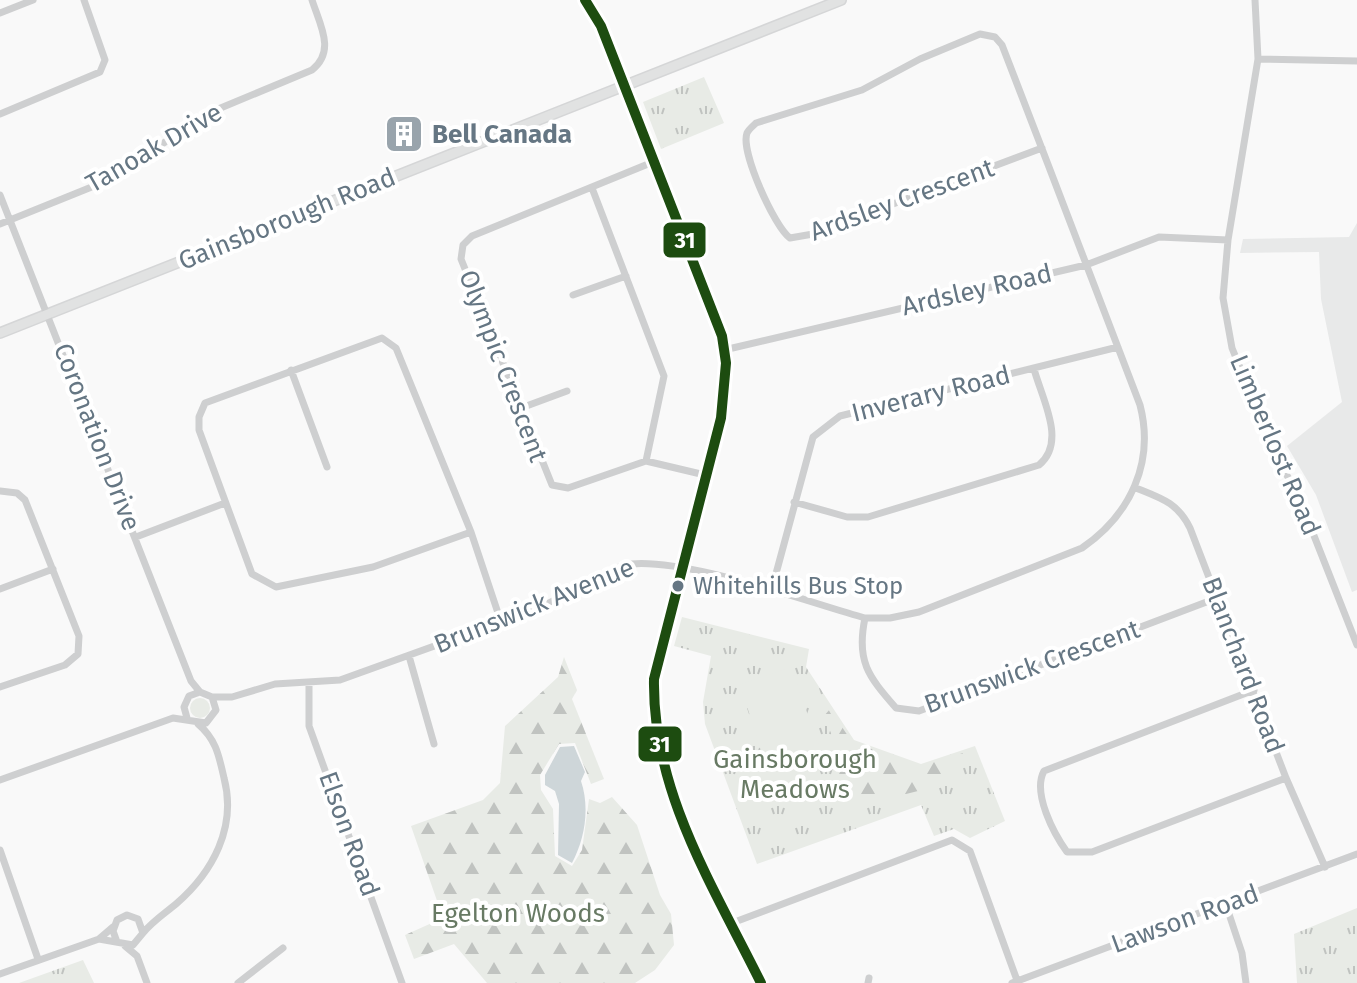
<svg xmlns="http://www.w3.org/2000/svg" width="1357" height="983" font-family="'Fira Sans',sans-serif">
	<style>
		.built { fill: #e8e9e9 }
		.grass { fill: url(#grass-tufts) }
		.forest { fill: url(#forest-firs) }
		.pitch { fill: #e8ebe6 }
		.water { fill: #ced6d9 }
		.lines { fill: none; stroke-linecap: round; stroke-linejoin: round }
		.major-casing { stroke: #d5d6d7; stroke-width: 12 }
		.minor { stroke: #cecfd0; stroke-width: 7 }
		.major { stroke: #e1e2e2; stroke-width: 9 }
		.bus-1-casing { stroke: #fff; stroke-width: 16 }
		.bus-1 { stroke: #1d4c10; stroke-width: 10 }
		.bus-dot { fill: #657683; stroke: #fff; stroke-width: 3 }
		.labels { text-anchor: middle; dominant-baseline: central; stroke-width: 8; stroke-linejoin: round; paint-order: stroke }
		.bus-label { font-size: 24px; fill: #657683; stroke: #fff; text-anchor: start }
		.poi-label { font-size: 26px; font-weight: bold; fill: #657683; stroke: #fff; text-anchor: start }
		.street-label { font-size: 26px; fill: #657683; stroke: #fff }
		.park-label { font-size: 26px; fill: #687a64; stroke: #fff }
		.line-badge { stroke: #fff; stroke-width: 3 }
		.badge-label { font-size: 22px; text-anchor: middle; font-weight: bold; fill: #fff }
	</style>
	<defs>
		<pattern id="grass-tufts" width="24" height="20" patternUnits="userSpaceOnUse" patternTransform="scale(2)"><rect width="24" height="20" fill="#e8ebe6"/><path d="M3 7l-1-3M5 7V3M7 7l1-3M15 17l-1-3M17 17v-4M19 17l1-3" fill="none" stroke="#c0c3c0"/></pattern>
		<pattern id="forest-firs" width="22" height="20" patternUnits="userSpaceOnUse" patternTransform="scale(2)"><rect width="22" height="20" fill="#e8ebe6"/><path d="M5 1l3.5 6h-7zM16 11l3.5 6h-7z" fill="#c0c3c0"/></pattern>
	</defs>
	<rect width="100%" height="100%" fill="#f9f9f9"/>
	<path class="built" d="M1357,223v367l-5,2 -36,-97 -29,-49 55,-44 -21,-103 -2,-47 -79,1 3,-14 106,-2z"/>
	<path class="grass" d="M704,77l20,46 -63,26 -18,-47z
		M682,617l127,32 -3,18 48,73 67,24 54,-18 30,75 -35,17 -16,-9 -20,7 -13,-31 -164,59 -52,-140 -2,-22 8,-46 -37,-10z
		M190 708a10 10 0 1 1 20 0a10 10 0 1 1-20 0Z
		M1357,908v75h-60l-3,-49z
		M83,960l11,23h-75z"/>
	<path class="forest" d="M564,657l13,33 -5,9 32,80 -13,5 -16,-41 -16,1 -19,31 1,15 12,19 2,47 17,10 10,-16 7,-51 11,4 12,-6 25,28 23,70 11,19 3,31 -19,25 -20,13h-148l-33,-39 -40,15 -9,-24 38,-17 -32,-92 72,-26 17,-17 5,-57 53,-49z
		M830,709l22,33 68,24 50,-15 -2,13 -4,4 -17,2 -21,19 -36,9 -31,2 -20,-18 -3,-8 4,-19 -16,-39z"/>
	<path class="pitch" d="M791,667l35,99 -54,20 -32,-102z"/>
	<path class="water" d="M574,746l11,26 -4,9c9,27 4,58 -9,82l-14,-8 1,-51 -4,-13 -10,-6v-10l15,-28z"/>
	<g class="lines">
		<g class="major-casing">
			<path id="major" d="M0,333l841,-333"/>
		</g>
		<path class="minor" d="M585,0l16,26 121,310 4,27 -5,55 -67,261c-12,96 66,218 107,304
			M1255,0l3,59 -30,181 -5,58 9,50 46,113 18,29 61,155
			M0,13l33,-13
			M1258,59l99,2
			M0,114l100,-42 5,-12 -21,-60
			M653,162l-181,74 -9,9 -2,14 91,226 16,3 78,-27 59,14
			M592,188l72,188 -18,85
			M0,195l191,486 9,11
			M0,224l104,-42 107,-70 101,-42c24,-19 8,-45 0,-70
			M573,295l53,-19
			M724,350l362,-85 73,-28 69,3
			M291,370l36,97
			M521,408l46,-17
			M1136,488c25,10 42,15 54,40l96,250 39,89
			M0,491l17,2 8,7 54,136 -1,18 -13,11 -65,22
			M794,502l53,15h21l171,-52c28,-23 3,-66 -5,-96
			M471,532l-75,-184 -14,-10 -177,65 -6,14v13l53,144 24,13 97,-20 98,-35 30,90
			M136,537l89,-34
			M0,589l53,-20
			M771,592l42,-155 27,-21 278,-69
			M865,618c-9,43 3,58 31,90l23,3 298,-113
			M409,656l25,88
			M309,683v43l93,257
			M1254,690l-210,81c-12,22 10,63 23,81h25l194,-74
			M212,697h20l43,-13 65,-4 197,-71 86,-44c54,-11 184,37 242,53h25l29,-6 163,-64c48,-33 73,-85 58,-143 -45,-120 -92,-240 -138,-360l-7,-8 -15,-3 -60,25 -58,31 -106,33c-3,3 -7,6 -9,10 -7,18 28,95 43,105l23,-4 229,-86
			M0,780l173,-62 33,5 10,-13 -4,-13 -12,-5 -11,4 -5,11 3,11
			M0,850l38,109
			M1226,905l16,48 4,30
			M732,923l220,-83 18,11 48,132
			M143,933c10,-12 21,-19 33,-29 37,-32 61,-77 48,-126 -5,-22 -8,-39 -26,-54
			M99,939l34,6 10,-12 -5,-14 -11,-4 -10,5 -4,11 4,11
			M125,946l12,10 10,27
			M0,974l99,-35 14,-12
			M238,983l45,-35
			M868,983l1,-5
			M1012,983l345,-129"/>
		<use href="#major" class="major"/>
		<g class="bus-1-casing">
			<path id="bus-1" d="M585,0l16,26 121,310 4,27 -5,55 -67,261c-2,112 59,207 107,304"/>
		</g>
		<use href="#bus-1" class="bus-1"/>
	</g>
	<defs>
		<g id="building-square" transform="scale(2)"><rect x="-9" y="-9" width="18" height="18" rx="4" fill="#99a4ac" stroke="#fff"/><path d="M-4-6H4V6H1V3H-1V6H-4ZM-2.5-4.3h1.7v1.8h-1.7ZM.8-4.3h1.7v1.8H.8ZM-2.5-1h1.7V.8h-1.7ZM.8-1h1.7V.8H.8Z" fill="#fff"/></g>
	</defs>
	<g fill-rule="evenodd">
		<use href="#building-square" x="404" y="134"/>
	</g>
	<circle class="bus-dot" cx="678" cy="586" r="7"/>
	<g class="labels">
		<g class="bus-label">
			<text x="693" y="586">Whitehills Bus Stop</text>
		</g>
		<g class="poi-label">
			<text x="432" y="134">Bell Canada</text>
		</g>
		<g class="street-label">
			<text transform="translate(154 148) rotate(-30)">Tanoak Drive</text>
			<text transform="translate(902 200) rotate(-20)">Ardsley Crescent</text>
			<text transform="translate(287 219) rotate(-22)">Gainsborough Road</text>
			<text transform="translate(977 290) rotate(-13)">Ardsley Road</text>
			<text transform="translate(503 366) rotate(69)">Olympic Crescent</text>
			<text transform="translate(931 394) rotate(-14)">Inverary Road</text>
			<text transform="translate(97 437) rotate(69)">Coronation Drive</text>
			<text transform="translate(1275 445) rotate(67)">Limberlost Road</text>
			<text transform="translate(534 606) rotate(-22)">Brunswick Avenue</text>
			<text transform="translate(1243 665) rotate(69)">Blanchard Road</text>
			<text transform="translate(1032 667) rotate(-20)">Brunswick Crescent</text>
			<text transform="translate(349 834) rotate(70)">Elson Road</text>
			<text transform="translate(1185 919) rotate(-20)">Lawson Road</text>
		</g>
		<g class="park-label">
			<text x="795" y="759">Gainsborough<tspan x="795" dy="30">Meadows</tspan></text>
			<text x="518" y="913">Egelton Woods</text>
		</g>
	</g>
	<g class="line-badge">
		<rect x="662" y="221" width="45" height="38" rx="8" fill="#1d4c10"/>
		<rect x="637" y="725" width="46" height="38" rx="8" fill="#1d4c10"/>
	</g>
	<g class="badge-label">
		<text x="685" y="248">31</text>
		<text x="660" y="752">31</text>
	</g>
</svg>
